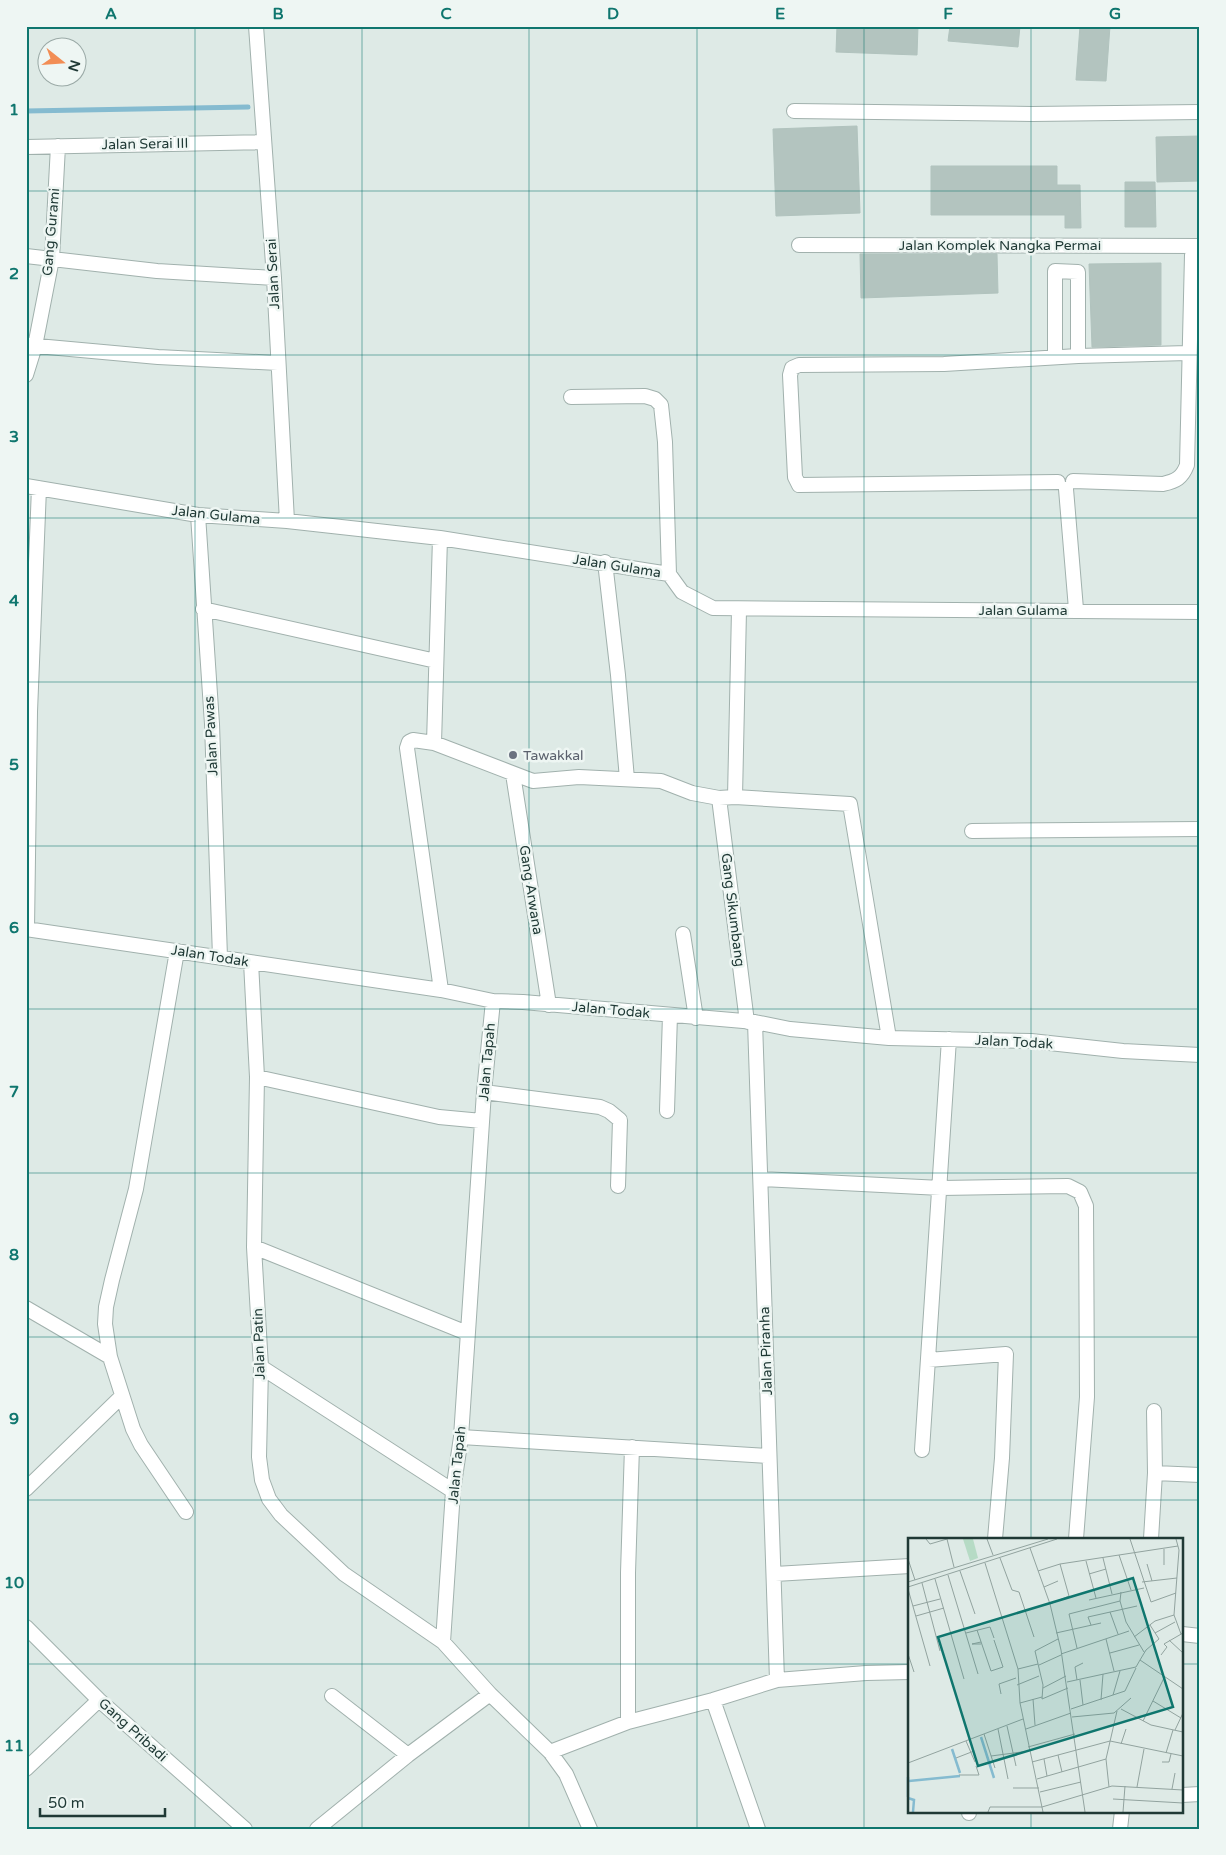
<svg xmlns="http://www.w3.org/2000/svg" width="1226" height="1855" font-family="'Varela Round',sans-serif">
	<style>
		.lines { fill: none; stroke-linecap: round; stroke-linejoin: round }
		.stream { stroke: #85bbd0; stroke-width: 5 }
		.building { fill: #b3c4bf; stroke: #b1c3be }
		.street-casing { stroke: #a1b1ad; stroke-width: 16 }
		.street { stroke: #fff; stroke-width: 14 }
		.grid { fill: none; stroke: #0f766e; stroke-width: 1; stroke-opacity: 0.55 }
		.worship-dot { fill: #6b7280; stroke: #eef6f3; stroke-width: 2 }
		.labels { text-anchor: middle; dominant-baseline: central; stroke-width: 5; stroke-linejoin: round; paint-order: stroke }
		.street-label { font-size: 14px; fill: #1f3935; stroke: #eef6f3 }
		.worship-label { font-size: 14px; fill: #5b616d; stroke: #eef6f3; text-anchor: start }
		.inset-river { fill: none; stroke: #85bbd0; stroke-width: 2.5 }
		.inset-road { fill: none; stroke: #92a39f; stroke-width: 1 }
		.view { fill: #0f766e; fill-opacity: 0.15; stroke: #0f766e; stroke-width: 2.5 }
		.inset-edge { fill: none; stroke: #1f3935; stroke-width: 2.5 }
		.neatline { fill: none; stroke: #0f766e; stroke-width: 2 }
		.grid-label { font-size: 16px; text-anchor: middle; font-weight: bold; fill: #0f766e }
	</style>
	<rect width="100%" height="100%" fill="#deeae6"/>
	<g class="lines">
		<path class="stream" d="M26,111l222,-4"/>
	</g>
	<path class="building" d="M837,26h81l-1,29 -81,-3z
		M950,26h70l-2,21 -70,-6z
		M1080,26h30l-4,55 -30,-1z
		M857,126l3,87 -84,3 -3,-87z
		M1200,136v45l-43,1 -1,-45z
		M931,166h126v19h23l1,43h-16v-13h-134z
		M1125,182h30l1,45h-31z
		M860,254h137l1,39 -137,5z
		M1161,263v82l-69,2 -3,-83z"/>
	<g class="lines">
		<g class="street-casing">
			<path id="street" d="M256,26l18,252 13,243
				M794,111l238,3 168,-2
				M26,147l238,-5
				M799,245l401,1
				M26,256l131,15 117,7
				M26,345l132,12 120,6
				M1055,357v-86l23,1v84
				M26,375l9,-29 17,-87 6,-113
				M571,397l74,-1 10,3 6,6 4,37 4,132
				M1073,481l90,3c13,-3 19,-6 24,-19l5,-210
				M1058,482l-259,3 -4,-8 -5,-102 2,-7 7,-3 145,-1 134,-8 110,-3
				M26,486l172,29 89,6 153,17 229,36 13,18 31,16 487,4
				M1066,489l10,120
				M198,515l14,209 8,233
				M605,562l13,113 9,104
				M203,609l233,52
				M434,743l6,-205
				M513,774l36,231
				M735,797l4,-187
				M719,798l28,224
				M972,831l228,-2
				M26,929l415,61 52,11 30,1 232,20 35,7 99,9 142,3 92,10 77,4
				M27,929l3,-217 9,-224
				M683,934l13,84
				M177,951l-41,238 -24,91 -6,27 -1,17 5,33 23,72 8,16 45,67
				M251,962l6,115 -3,170 7,120 -2,90 3,23 7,19 12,16 63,59 99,68
				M441,990l-34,-242 2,-6 4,-2 21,3 99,38 46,-4 82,4 31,12 27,5 16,-1 115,7 39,234
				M755,1022l22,658
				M257,1077l182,40 43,4
				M484,1092l116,15 9,4 11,9 -2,66
				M667,1111l3,-96
				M761,1179l180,9 127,-2 12,6 6,14 1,191 -11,142
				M254,1247l213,86
				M26,1308l84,49
				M928,1360l78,-6 -4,104 -7,81
				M261,1367l192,124
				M461,1437l308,19
				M922,1450l27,-411
				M1155,1473l45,2
				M26,1489l96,-93
				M1151,1539l4,-66 -1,-62
				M775,1574l135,-8
				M26,1627l73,73 146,129
				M1182,1634l18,2
				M490,1694l60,58 16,22 24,55
				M332,1696l76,59
				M713,1700l45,129
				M628,1722v-149l4,-126
				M550,1752l78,-30 85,-22 64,-20 89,-7 44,-1
				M26,1769l73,-69
				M1182,1795l18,-1
				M969,1813v-2
				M317,1829l91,-74 82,-61 -47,-52 10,-151 8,-54 23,-345 9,-91
				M1120,1829l2,-18"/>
		</g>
		<use href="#street" class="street"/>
	</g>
	<path class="grid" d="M195,26v1803M362,26v1803M529,26v1803M697,26v1803M864,26v1803M1031,26v1513M26,191h1174M26,355h1174M26,518h1174M26,682h1174M26,846h1174M26,1009h1174M26,1173h1174M26,1337h1174M26,1500h1174M26,1664h884M1182,1664h18M1031,1811v18"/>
	<circle class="worship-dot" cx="513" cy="755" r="5"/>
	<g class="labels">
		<g class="street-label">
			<text transform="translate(145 144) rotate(-1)">Jalan Serai III</text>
			<text transform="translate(51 232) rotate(-85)">Gang Gurami</text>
			<text x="1000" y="245">Jalan Komplek Nangka Permai</text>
			<text transform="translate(273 274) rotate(-93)">Jalan Serai</text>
			<text transform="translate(216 515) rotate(6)">Jalan Gulama</text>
			<text transform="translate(617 566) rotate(9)">Jalan Gulama</text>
			<text x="1023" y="610">Jalan Gulama</text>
			<text transform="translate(211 736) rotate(-93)">Jalan Pawas</text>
			<text transform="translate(531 890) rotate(81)">Gang Arwana</text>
			<text transform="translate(733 910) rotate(83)">Gang Sikumbang</text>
			<text transform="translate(210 956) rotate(9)">Jalan Todak</text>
			<text transform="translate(611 1010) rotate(5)">Jalan Todak</text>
			<text transform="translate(1014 1042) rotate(3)">Jalan Todak</text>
			<text transform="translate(487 1062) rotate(-85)">Jalan Tapah</text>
			<text transform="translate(259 1344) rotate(-92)">Jalan Patin</text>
			<text transform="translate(766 1351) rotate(-92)">Jalan Piranha</text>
			<text transform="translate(457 1465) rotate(-84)">Jalan Tapah</text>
			<text transform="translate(133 1730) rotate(42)">Gang Pribadi</text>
		</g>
		<g class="worship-label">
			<text x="523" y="755">Tawakkal</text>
		</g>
	</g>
	<g transform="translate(908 1538)">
		<rect width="275" height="275" fill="#deeae6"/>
		<path d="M55,1h10l5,19 -8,3z" fill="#b6dbc5"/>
		<path class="inset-river" d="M73,199l13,41M44,211l8,24M0,239v20M1,243l51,-5M0,260l6,2 -1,12"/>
		<path class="inset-road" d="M18,1l4,5 17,-5M39,1l7,28M79,1l6,16M222,1l21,63 25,-9M268,1l3,11 -5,65 7,19M122,10l20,56 11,46 24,162M211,17l12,35M92,20l12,32 7,2 15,45M195,20l9,36M0,21l7,21M178,23l10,37M77,25l33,106 2,34 23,109M239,26l5,17M256,27v-16M52,33l15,43M130,33l22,-7 118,-18M181,36l17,-5M40,37l30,99M27,41l29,100M0,44l140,-43M234,44l35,-4M14,45l18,68M0,49l149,-48M136,49l14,-6M0,51l22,77M213,54l-1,9 6,21 18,30M181,62l55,-12M142,66l19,-8 -9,-32M5,68l27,-7M202,74l8,22M8,78l28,-8M183,87l-3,-8 49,-11M69,92l14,41 12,-4 -9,-27M58,95l24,-6 4,11M148,95l45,-10M247,95l20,-11M226,99l21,-16 19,-6M150,101l-23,12 8,34 -1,14 26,-11M198,101l8,32M261,102l14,13M73,104l-9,2h9M169,110l-8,-34 51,-13M202,115l29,-8M0,116l6,18M153,116l68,-23M253,117l6,-8 -3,-3 19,-11M232,122l6,-10 13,-11 -9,-14M131,127l22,-10M110,131l20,-5M169,142l-2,-13 8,-4M172,142l3,25M159,144l69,-15 4,-7 43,29M109,147l22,-9M135,150l23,-12M93,156l-2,-10 17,-6M205,157l7,-24M125,161l2,26M193,162l2,-26M245,163l28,17M112,165l22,-6M163,171l54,-18 11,-23M213,171l30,16 32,7M164,179l42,-4 17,-15M235,183l21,-43M99,188l9,40M90,191l10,50M118,191l45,-16M267,192l8,-17M76,196l11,34M58,203l9,21M213,206l5,-15M120,209l47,-13M258,215l7,-23M150,217l4,17M83,218l38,-5M48,220l18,-7M136,221l3,17M124,224l78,-21 73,15M254,224h7l2,-8M0,225l115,-44M51,237h20l-3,-9M129,241l69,-20M201,249l-3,-28 11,-48M229,249l7,-38M105,250h26M264,251l3,-16M132,254l41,-10M205,261l70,4M80,274l2,-5h52l70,-21 71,4M215,274l2,-26"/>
		<path class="view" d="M225,40l40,129 -195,59 -40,-129z"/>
		<rect width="275" height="275" class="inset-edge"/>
	</g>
	<rect width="1226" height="1855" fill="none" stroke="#eef6f3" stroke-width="55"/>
	<g transform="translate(62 62) rotate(107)"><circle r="24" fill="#eef6f3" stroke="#9baaa7"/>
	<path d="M0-4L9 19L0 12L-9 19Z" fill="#f28d54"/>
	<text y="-8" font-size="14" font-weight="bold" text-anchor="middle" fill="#1f3935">N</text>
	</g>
	<path d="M40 1808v8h125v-8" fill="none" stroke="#1f3935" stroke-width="2.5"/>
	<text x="48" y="1808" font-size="15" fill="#1f3935" stroke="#eef6f3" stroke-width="4" paint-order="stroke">50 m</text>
	<rect x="28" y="28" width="1170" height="1800" class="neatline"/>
	<g class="grid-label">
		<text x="111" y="19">A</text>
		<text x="278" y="19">B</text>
		<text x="446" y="19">C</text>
		<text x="613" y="19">D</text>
		<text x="780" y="19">E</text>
		<text x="948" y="19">F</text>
		<text x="1115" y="19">G</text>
		<text x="14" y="115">1</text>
		<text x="14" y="279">2</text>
		<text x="14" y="442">3</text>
		<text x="14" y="606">4</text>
		<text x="14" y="770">5</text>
		<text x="14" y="933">6</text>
		<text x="14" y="1097">7</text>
		<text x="14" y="1260">8</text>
		<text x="14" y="1424">9</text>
		<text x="14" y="1588">10</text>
		<text x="14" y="1751">11</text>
	</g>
</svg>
